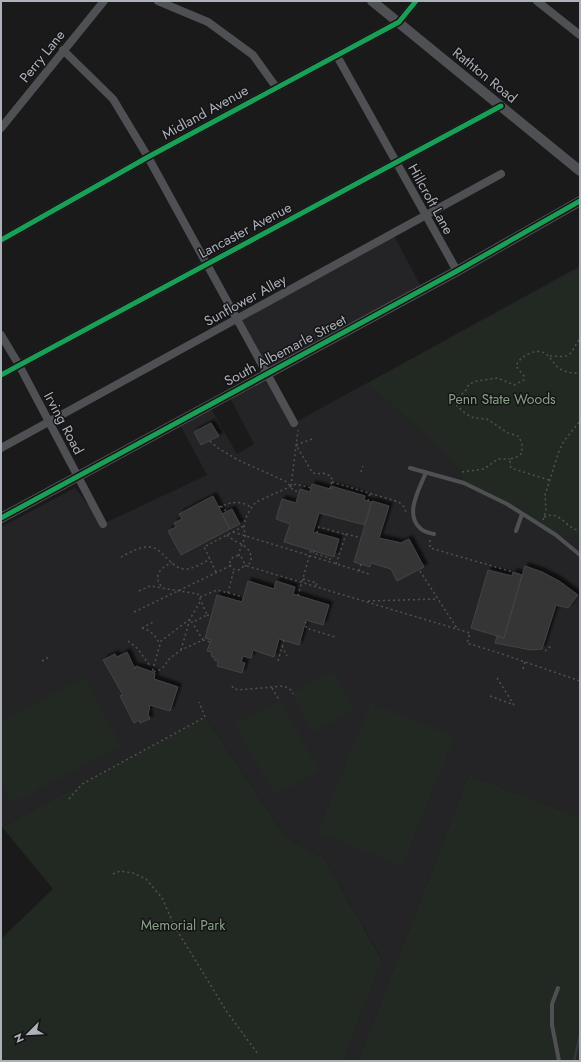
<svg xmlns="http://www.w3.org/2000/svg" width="581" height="1062" font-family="Jost,sans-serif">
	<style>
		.built { fill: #242426 }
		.green { fill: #222923 }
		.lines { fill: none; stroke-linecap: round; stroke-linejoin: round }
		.stream { stroke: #30383d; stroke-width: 2.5 }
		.building { fill: #343435; stroke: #434346; filter: url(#shadow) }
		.path { stroke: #505153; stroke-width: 1.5; stroke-dasharray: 2 3; stroke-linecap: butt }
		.service { stroke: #4f5053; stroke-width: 4 }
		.minor { stroke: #4f5053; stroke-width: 8 }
		.tertiary { stroke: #4f5053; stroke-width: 10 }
		.cycleway-casing { stroke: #141416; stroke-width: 8 }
		.cycleway { stroke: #1a9f57; stroke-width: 5 }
		.labels { text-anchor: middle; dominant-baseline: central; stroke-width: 3; stroke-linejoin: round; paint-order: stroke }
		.street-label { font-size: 14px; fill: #adb1b9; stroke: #141416 }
		.park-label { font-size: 14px; fill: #86a285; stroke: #141416 }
	</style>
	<defs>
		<filter id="shadow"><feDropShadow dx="3.5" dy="-3.5" stdDeviation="1" flood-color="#0009"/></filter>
	</defs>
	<rect width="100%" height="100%" fill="#1a1a1a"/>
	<path class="built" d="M393,234l30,56 -155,83 26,50 286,-157v552l-111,-43 -111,286h-15l39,-102 -58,-101 -39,-21 -80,-120 -203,110 -1,-2v-298l74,-39 28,36 104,-49 -29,-54 31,-16 28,49 17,-10 -26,-50 39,-21 -29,-54z"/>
	<path class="green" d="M580,268v268l-24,-1 -49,-31 -43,-21 -2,-11 -27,-29 -67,-60z
		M333,671l21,39 -41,22 -21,-38z
		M85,677l36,69 -109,57 -11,-22v-60z
		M280,700l39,71 -44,24 -40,-71z
		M371,703l83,34 -52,129 -84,-34z
		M205,717l80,120 39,21 58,102 -39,101h-342v-122l52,-50 -51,-62z
		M469,775l111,43v243h-222z"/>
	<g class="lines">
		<path class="stream" d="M574,1061l6,-26"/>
	</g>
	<path class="building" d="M211,423l8,13 -18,9 -7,-13z
		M312,484l18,5 1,-3 34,10 -1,4 7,2 -6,23 -46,-12 -6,19 26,7 -5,18 -50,-15 6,-18 -14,-5 6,-20 14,4 4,-14 10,3z
		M213,496l17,33 -49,26 -13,-24 8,-4 -2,-4 8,-4 -3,-5z
		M372,501l17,5 -10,32 22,5 8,-4 15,28 -27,14 -6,-12 -20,-6 -1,4 -16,-5z
		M232,509l8,15 -10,5 -8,-15z
		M525,566l17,6 17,9 19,14 -10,13 -12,-3 -14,44 -11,1 -36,-7 2,-7 7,2z
		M488,570l24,6 1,-4 9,3 -18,63 -33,-10z
		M248,581l26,8 2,-8 19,6 -2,7 36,11 -6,20 -17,-5 -7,25 -20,-6 -5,18 -21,-7 -2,8 -8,-2 -2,6 4,1 -3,10 -25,-7 1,-5 -4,-1v-3l-3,-1 1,-4 -5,-1 4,-11 -6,-2 12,-43 25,7z
		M127,652l8,17 1,-3 19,7 -1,6 24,8 -8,24 -20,-6 -2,9 2,5 -10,4 -1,-3 -5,3 -14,-27 3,-1 -20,-35 12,-6 2,3z"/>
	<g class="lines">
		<path class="path" d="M550,356c4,0 13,1 16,0 7,-2 9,-12 14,-17
			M312,439l-16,6 16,27 4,2 7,-1 8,3 1,4 -2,9
			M210,441l8,7 20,12 49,22 6,8 6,2
			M361,472l2,-6
			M462,472l22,-3 14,-10h12
			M549,480l-38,-12 -1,-4v-5l7,-2 5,-4v-10l-4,-7 -10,-3 -21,-14 -13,-1 -8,-4 -9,-8 -1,-4 1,-5 8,-5 4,-8 8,-3 21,-3 16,7 10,-5v-4l-8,-10c2,-6 8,-10 14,-13 21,-7 20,13 34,18 5,2 11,2 16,2
			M332,482l67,20 5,5 2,5
			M291,486l7,-56
			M368,501l2,-8
			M221,506l6,6
			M219,507c12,-5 20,-7 32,0
			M544,517c17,-8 23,14 36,13
			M543,520l3,-9 -1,-16 14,-44 5,-10 16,-20
			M233,532l136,42
			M317,533l2,-6 25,7
			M346,534l15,4
			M227,535c10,10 26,9 24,27l-4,4 -4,-1
			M430,540v8l83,24
			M314,551l-1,2 17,5v4
			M230 563a7 7 0 1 1 14 0a7 7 0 1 1-14 0Z
			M239,556c0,-7 4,-12 6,-19 1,-3 -1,-6 -1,-9 0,-10 6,-19 12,-26l40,-18 15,4
			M121,557c8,-4 19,-11 29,-10 15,2 20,23 37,22 8,-1 16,-6 23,-10
			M336,564l10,-30
			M247,566l223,67 -3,10 38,12 75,26
			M359,571l2,-7
			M420,571l38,59
			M216,572l-12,-25 40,-21
			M303,579l14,4 -1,3
			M161,586c-8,-11 0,-19 11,-23
			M139,591l11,-5 48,8 9,21 -14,7
			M228,593l6,-24
			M298,596l13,-46
			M200,597l17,-7 26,7
			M368,601l70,-2
			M134,612l96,-46
			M207,615l4,1
			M305,622l2,1 -1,5 29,9
			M142,628c8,2 14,8 17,15
			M142,628l13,-7
			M203,640l-13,-21 -29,22 -9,31 10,-3 8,-11 11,-8 22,-10 7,2
			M128,641l10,8 12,17
			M282,646l5,10
			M181,650l9,-31 11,-19
			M545,651l6,-5
			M42,661l7,-4
			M278,661l6,-21
			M523,669l2,-7
			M497,678l17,27
			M232,686l1,2 5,2 46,-4 7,4 2,4
			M272,688l7,12
			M490,696l24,9
			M69,799l13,-15 123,-67 -6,-15
			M113,874l7,-3 13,2 13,6 16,19 13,29 52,85 31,42"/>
		<path class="service" d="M410,468l54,15 43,21 49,31 24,20
			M426,472c-6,16 -22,42 -6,56 3,4 9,5 14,6
			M516,531l6,-17
			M558,988l-6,16v21l7,36"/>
		<path class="minor" d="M158,1l50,21 45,33 23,32
			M537,1l43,34
			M63,50l50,49 35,58 146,266
			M337,56l120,215
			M1,128l103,-127
			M1,240l147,-83 251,-135 17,-21
			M1,335l18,30 84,159
			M1,375l500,-269
			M1,448l500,-274"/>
		<path class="tertiary" d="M372,1l208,170
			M1,518l456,-247 123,-70"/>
		<g class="cycleway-casing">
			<path id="cycleway" d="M1,240l147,-83 251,-135 17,-21
				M1,375l500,-269
				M1,518l456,-247 123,-70"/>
		</g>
		<use href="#cycleway" class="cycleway"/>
	</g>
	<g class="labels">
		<g class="street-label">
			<text transform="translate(42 56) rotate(-51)">Perry Lane</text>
			<text transform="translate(485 75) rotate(39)">Rathton Road</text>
			<text transform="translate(205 112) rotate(-29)">Midland Avenue</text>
			<text transform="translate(431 199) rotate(61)">Hillcroft Lane</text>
			<text transform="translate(245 230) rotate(-28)">Lancaster Avenue</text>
			<text transform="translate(245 300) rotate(-29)">Sunflower Alley</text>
			<text transform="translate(285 350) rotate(-28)">South Albemarle Street</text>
			<text transform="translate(64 423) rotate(62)">Irving Road</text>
		</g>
		<g class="park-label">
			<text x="502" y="399">Penn State Woods</text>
			<text x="183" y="925">Memorial Park</text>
		</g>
	</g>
	<rect width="581" height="1062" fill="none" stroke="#adb1b9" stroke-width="4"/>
	<g transform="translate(28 1034) rotate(246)" stroke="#141416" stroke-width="3" paint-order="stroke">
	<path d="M0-3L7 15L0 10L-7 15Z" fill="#adb1b9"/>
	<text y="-6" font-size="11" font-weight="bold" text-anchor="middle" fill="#adb1b9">N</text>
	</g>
</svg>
